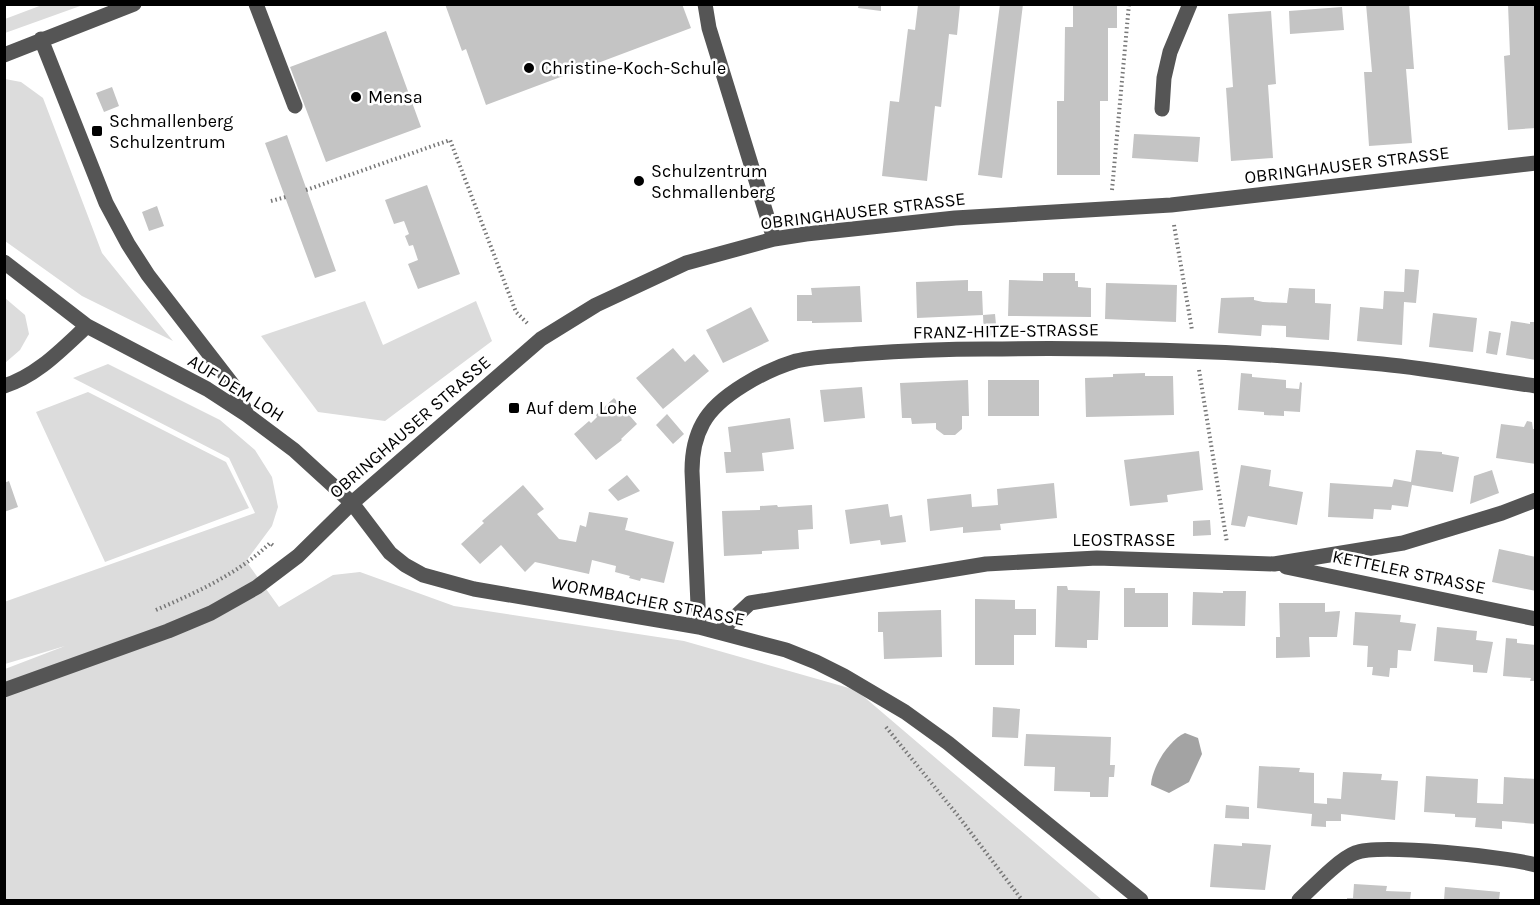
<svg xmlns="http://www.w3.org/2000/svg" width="1540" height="905" font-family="Karla,sans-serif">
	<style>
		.green { fill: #dcdcdc }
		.water { fill: #a3a3a3 }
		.building { fill: #c4c4c4 }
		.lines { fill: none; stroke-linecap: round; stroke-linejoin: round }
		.path { stroke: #777; stroke-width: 4; stroke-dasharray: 1.5 3; stroke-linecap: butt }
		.minor { stroke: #555; stroke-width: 15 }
		.poi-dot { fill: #000; stroke: #fff; stroke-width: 2 }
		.labels { text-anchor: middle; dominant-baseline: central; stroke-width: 5; stroke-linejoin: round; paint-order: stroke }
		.poi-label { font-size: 18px; fill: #000; stroke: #fff; text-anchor: start }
		.street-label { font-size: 18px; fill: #000; stroke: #fff }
	</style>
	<rect width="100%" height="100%" fill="#fff"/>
	<path class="green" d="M42,5h41l-78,28v-14z
		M5,79l16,3 22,16 59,155 71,88 -91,-45 -77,-55z
		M5,298l20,17 4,19 -9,16 -15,13z
		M365,301l18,44 93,-44 16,40 -107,80 -67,-9 -57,-76z
		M108,364l112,56 35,30 17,27 6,30 -6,19 -26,35 33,46 54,-32 27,-3 94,34 230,35 172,49 246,210h-1097v-231l60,-23 -60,18 -1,-62 251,-89 -26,-55 -156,-80z
		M88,392l138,70 23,46 -144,54 -69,-150z"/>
	<path class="water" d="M1185,733l13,5 4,16 -13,28 -20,11 -18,-8c1,-18 18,-45 34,-52z"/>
	<path class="building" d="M445,4h237l9,24 -205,77 -20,-56 -4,2z
		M859,4h22v7l-23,-3z
		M1000,4h23l-21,174 -24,-3z
		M1073,4h44v24h-9v73h-8v74h-43v-74h7l1,-74h8z
		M1366,4h43l5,65h-8l6,74 -43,3 -5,-74h8z
		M1508,4h28v124l-28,2 -4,-74 6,-1z
		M918,5h42l-3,30 -8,-1 -8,73 -6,-1 -8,75 -45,-5 8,-75 9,1 9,-73 7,1z
		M1342,7l2,23 -54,4 -1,-23z
		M1271,11l5,73 -8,1 5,73 -42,3 -5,-73 7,-1 -5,-73z
		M386,31l35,96 -95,35 -36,-95z
		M112,87l7,19 -15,6 -8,-19z
		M1134,134l66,3 -2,25 -66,-4z
		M287,135l49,136 -21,7 -50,-135z
		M427,185l33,89 -42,15 -10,-25 10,-4 -5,-15 -4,1 -4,-10 4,-2 -5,-13 -10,3 -9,-24z
		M157,206l7,20 -15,5 -7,-19z
		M1405,269l14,1 -3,33 -12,-1 -2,43 -45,-4 3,-34 23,2 1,-18 20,1z
		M1043,273h32v8h3v6l13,1v29l-83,-1 1,-36 34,1z
		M968,280v11h14l1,24 -66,3 -1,-36z
		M1106,283l71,2 -1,37 -71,-3z
		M860,286l2,36 -50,1v-2h-15v-26h15l-1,-7z
		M1289,288l26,1v14l16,1 -2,36 -43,-3v-11l-24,-1 -1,11 -43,-3 3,-35 33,-1v3l9,2 24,1z
		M751,307l18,34 -46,22 -17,-33z
		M1433,313l44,5 -4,34 -44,-5z
		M995,314l2,21 -13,1 -1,-21z
		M1511,321l19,3v-2h6v38l-30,-5z
		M1489,331l12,2 -4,22 -11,-2z
		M673,348l12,14 9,-8 15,17 -46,38 -27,-31z
		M1145,373v3h28l1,39 -88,2 -1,-39 28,-1v-3z
		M1241,373l11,1v3l34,3v8l13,1 1,-7 2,1 -2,29 -16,-1v5l-20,-1v-3l-26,-2z
		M968,380l1,36h-7v13l-7,6h-11l-8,-6v-6l-24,1 -1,-6h-9l-2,-35z
		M988,380h51v36h-51z
		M862,387l3,31 -41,4 -4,-32z
		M614,398l23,26 -16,15 1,1 -26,20 -22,-26 15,-13 2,2 6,-6 -1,-2z
		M667,414l17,20 -11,10 -17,-19z
		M790,418l4,31 -32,4 2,18 -38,2 -2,-21h7l-3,-25z
		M1527,421l5,1 1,7h3v35l-40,-6 5,-34 23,3z
		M1416,450l26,2v2l17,3 -6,35 -41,-7 -4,22 -16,-2 -1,5 -17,-1 -1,10 -45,-2 2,-34 62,4 2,-8 17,3z
		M1199,451l4,39 -36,5 1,7 -38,4 -6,-46z
		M1241,465l30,5 -2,16 34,6 -6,33 -49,-9 -3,11 -14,-2z
		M1492,470l7,23 -29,11 4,-28z
		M627,475l13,16 -22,10 -10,-11z
		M9,481l9,26 -14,5v-29z
		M1054,483l3,35 -57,6 1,6 -14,1 -24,2v-6l-33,4 -3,-32 44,-5 1,13 26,-2 -1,-16z
		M523,485l21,24 -7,5 22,25 17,3 4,-17 6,2 3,-15 39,6 -3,12 49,12 -10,41 -23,-5 -1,3 -11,-3 1,-2 -15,-4 1,-6 -24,-6 -3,14 -54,-12 -10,10 -24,-27 -21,19 -19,-20 23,-21 -2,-2z
		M888,504l2,13 12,-2 4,27 -25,3 -1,-5 -30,4 -5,-34z
		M777,505l1,2 34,-2 1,24 -15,1 1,19 -37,2v3l-38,2 -2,-45 38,-1v-4z
		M1210,520l1,15 -18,1v-15z
		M1499,549l37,8v34l-44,-9z
		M1057,586h10l1,4 32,1 -2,49h-11v8l-32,-1z
		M1124,588h11v5h33v34h-44z
		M1223,591h23l-1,35 -53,-1 1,-33 30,1z
		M975,599l40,1v9h21v26h-22v30h-39z
		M1279,603h46v9l15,-1 -3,26h-28l1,20 -34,1v-21h4z
		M941,610l1,47 -58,2 -1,-27h-5v-20z
		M1355,612l46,3 -1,7 16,2 -5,27 -13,-1 -1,18h-7l-1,9 -17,-2 1,-8h-6l1,-21 -15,-1z
		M1437,627l40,4 -1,9 17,2 -6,31 -14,-1v-7l-39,-4z
		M1506,638l11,1v4l19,2v36h-6l1,-3 -28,-2z
		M993,707l27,2 -2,29 -26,-1z
		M1026,734l85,3 -1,28h5l-1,12h-5l-1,20h-18v-5l-36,-1 1,-24 -31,-1z
		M1259,766l41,2 -1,4 15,1v30l13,1v-6l14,1 2,-27 39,2 -1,6 17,1 -3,39 -54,-6v7h-15v6l-15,-1 1,-12 -55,-6z
		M1426,776l52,3 -1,24 26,1 1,-27 32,2v45l-34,-3v8l-27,-2 1,-9 -21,-1v-3l-31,-2z
		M1226,805l23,2v12l-24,-1z
		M1242,843l29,2 -6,45 -55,-3 4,-43 28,2z
		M1354,884l33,2 -1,5 25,1 -1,8h-63v-2h6z
		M1445,887l55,5 -1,8h-55z"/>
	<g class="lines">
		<path class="path" d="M306,190l144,-50 66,172 12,12
			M1112,190l17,-186
			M271,201l15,-4
			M1174,225l18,105
			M1199,370l28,173
			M156,610c41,-18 82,-36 114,-67l5,4
			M886,727l73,90 63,83"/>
		<path class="minor" d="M256,4l39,102
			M705,4l4,24 65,211
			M41,39l65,164 22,41 20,31 88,114 11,26
			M4,55l130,-51
			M1162,109l2,-31 6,-26 20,-48
			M4,262l83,64 120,63 40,26 47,35 58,53 38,50 15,12 18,10 51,14 225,38 87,23 30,12 28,14 61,36 43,31 193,157
			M4,386c33,-10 58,-37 83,-60
			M1286,567l250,52
			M699,627l-7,-156c0,-17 2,-32 11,-48 15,-28 63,-53 93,-62 20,-5 42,-5 63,-7 42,-3 85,-5 127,-5 132,-2 265,2 396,15 51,5 103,15 154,22
			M719,632l31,-29 236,-39 111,-6 177,6 129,-21 99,-30 34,-13
			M4,690l164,-59 43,-18 46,-26 41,-31 54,-53 189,-164 55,-34 90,-42 88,-24 32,-5 149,-16 216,-13 365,-42
			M1299,900c13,-12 40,-41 56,-47 24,-10 153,4 181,12"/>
	</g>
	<g class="poi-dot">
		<circle cx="529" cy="68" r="6"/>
		<circle cx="356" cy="97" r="6"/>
		<rect x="91" y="125" width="12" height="12" rx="3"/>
		<circle cx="639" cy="181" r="6"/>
		<rect x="508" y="402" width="12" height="12" rx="3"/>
	</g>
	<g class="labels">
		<g class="poi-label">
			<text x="541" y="68">Christine-Koch-Schule</text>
			<text x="368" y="97">Mensa</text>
			<text x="109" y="121">Schmallenberg<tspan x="109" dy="21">Schulzentrum</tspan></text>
			<text x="651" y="171">Schulzentrum<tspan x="651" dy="21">Schmallenberg</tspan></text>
			<text x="526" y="408">Auf dem Lohe</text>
		</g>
		<g class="street-label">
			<text transform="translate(1347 165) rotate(-7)">OBRINGHAUSER STRASSE</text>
			<text transform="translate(863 211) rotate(-7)">OBRINGHAUSER STRASSE</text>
			<text transform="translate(1006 331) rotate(-1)">FRANZ-HITZE-STRASSE</text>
			<text transform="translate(236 388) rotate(32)">AUF DEM LOH</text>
			<text transform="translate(410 427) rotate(-41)">OBRINGHAUSER STRASSE</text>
			<text x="1124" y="540">LEOSTRASSE</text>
			<text transform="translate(1409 572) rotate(12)">KETTELER STRASSE</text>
			<text transform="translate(648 601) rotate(11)">WORMBACHER STRASSE</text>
		</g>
	</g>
	<rect width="1540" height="905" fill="none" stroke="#000000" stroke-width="12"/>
</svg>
